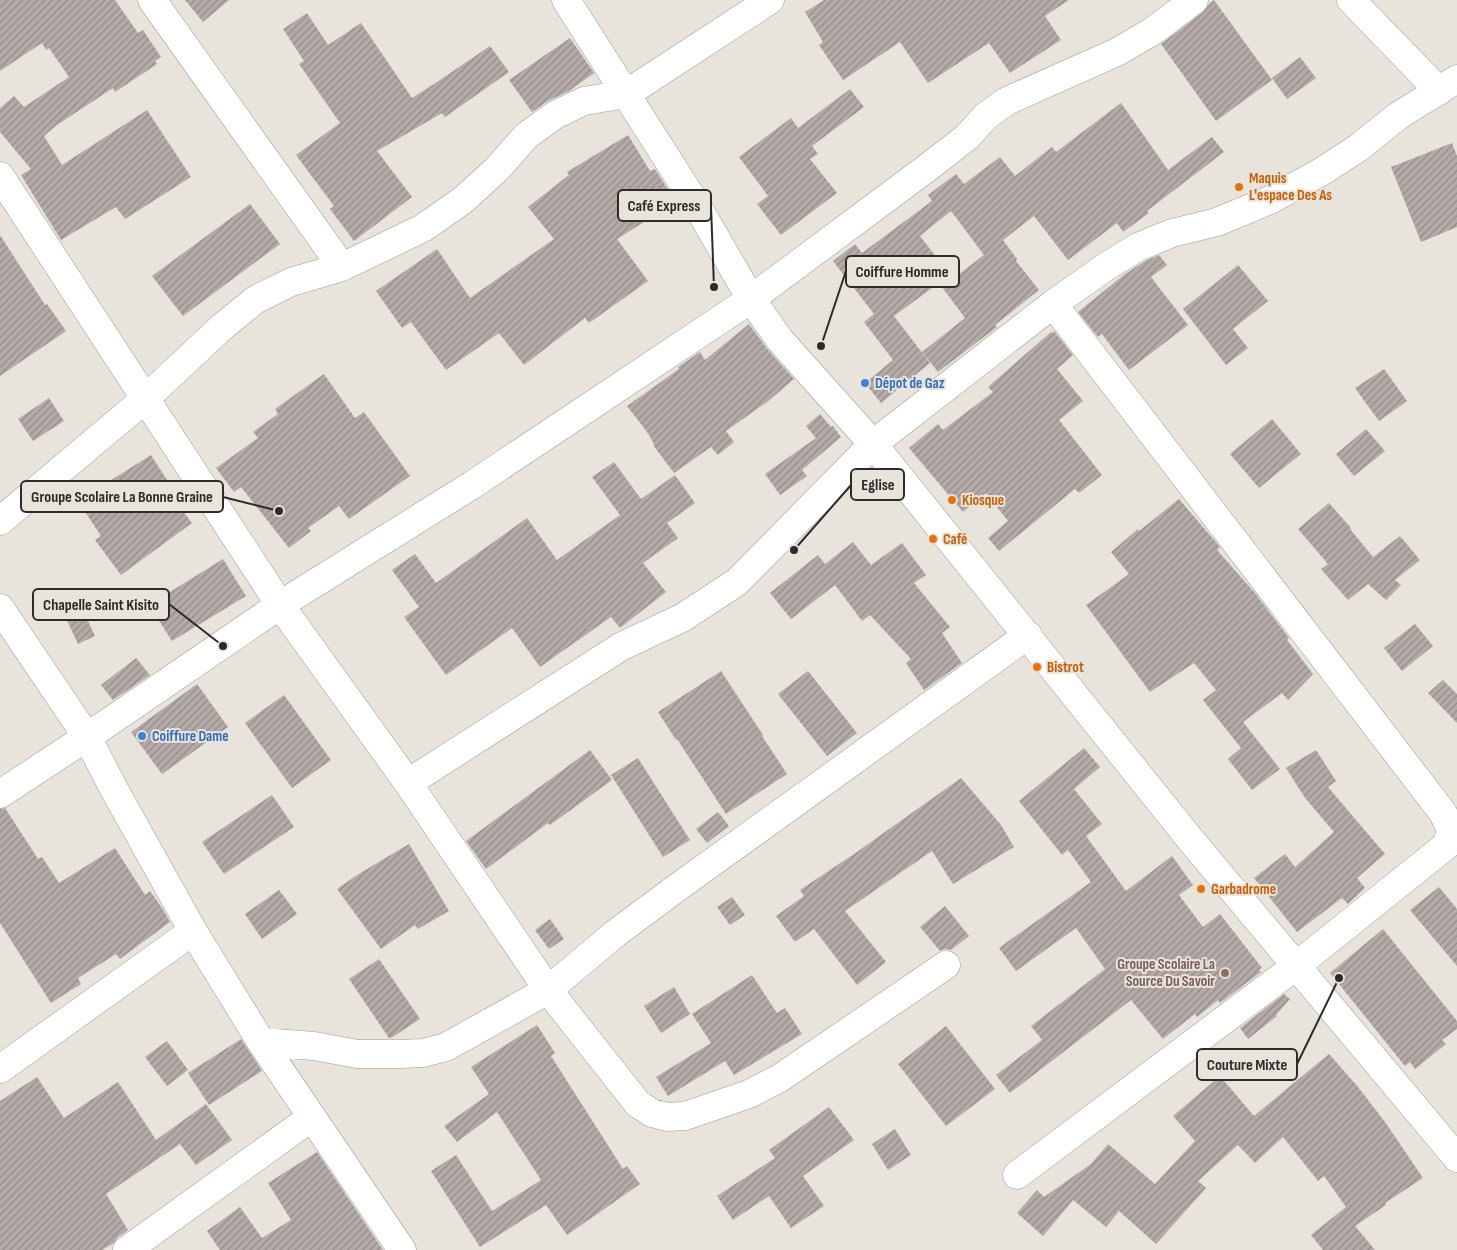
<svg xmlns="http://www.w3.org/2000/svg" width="1457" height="1250" font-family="'Sofia Sans Condensed',sans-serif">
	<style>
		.building { fill: url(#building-hatch) }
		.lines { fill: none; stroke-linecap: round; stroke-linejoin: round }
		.street-casing { stroke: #9f9b94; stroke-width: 29 }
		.street { stroke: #fff; stroke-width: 28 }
		.food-dot { fill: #e8710a; stroke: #e8e4dc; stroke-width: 2 }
		.shop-dot { fill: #3f7fe0; stroke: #e8e4dc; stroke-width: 2 }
		.education-dot { fill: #8d6e63; stroke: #e8e4dc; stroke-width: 2 }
		.labels { text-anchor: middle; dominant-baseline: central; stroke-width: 4; stroke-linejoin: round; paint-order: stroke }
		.food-label { font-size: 15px; font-weight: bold; fill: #c56008; stroke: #e8e4dc; text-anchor: start }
		.shop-label { font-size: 15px; font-weight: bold; fill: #366cbe; stroke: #e8e4dc; text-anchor: start }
		.education-label { font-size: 15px; font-weight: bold; fill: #785e54; stroke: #e8e4dc; text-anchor: end }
		.leader { fill: none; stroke: #2c2b28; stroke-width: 2 }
		.callout-dot { fill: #2c2b28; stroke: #e8e4dc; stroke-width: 2 }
		.callout { fill: #e8e4dc; stroke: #2c2b28; stroke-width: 2 }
		.callout-label { font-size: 16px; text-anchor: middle; font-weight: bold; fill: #2c2b28 }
	</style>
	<defs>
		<pattern id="building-hatch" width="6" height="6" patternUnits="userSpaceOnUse" patternTransform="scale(1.25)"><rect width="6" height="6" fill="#b4aba8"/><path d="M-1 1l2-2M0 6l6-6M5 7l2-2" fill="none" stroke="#938b89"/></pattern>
	</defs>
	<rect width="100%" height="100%" fill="#e8e4dc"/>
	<path class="building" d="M0,0h115l23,33 5,-3 18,27 -6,4 2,3 -42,28 -2,-4 -56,37 -13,11 18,29 85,-55 44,67 -66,42 -9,-12 -55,33 -40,-65 10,-6 -31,-37v-24l14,-12 10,11 45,-30 -20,-29 -3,2 -4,-7 -42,28z
		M185,0h44l-26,22z
		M824,0h245l-24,16 16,24 -51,33 -21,-30 -61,40 -28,-41 -57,38 -24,-35 4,-3 -18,-30z
		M1214,0l58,80 -56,41 -55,-77 42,-32 6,-8z
		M307,13l21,32 33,-22 51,75 25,-16 53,-36 19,26 -64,45 -3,-4 -65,38 35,46 -58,44 -24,-32 4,-3 -38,-51 44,-32 -41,-59 5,-3 -21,-32z
		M570,38l24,35 -25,18 -21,10 -16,11 -23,-32z
		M1300,57l16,21 -29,21 -15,-21z
		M850,89l14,18 -52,39 6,8 -8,5 27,34 -56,42 -24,-31 11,-8 -29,-39 52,-39 7,10z
		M1121,103l47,67 44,-33 12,15 -77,59 2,2 -26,19 -6,-9 -49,37 -34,-44 -31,24 14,19 -1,2 23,29 -44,35 2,2 -59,45 -16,-20 43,-34 -23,-31 42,-32 -33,-44 -31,25 30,39 -56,41 36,47 -49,40 -16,-20 28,-23 -29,-38 10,-8 -41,-53 22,-17 7,9 70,-52 -4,-6 28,-21 8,10 36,-27 15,19 37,-29 4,5z
		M628,135l22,36 5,-2 21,33 -59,37 31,42 -59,42 -4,-5 -61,47 -25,-32 -53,37 -35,-48 -9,6 -26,-37 61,-42 33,49 84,-59 -26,-32 41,-32 -2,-3z
		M1452,143l5,13v71l-36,15 -30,-75z
		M250,204l30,40 -97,72 -31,-40z
		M0,235l45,70 2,-1 19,27 -66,45z
		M1159,255l8,10 -16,12 37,48 -59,45 -27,-36 -4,3 -20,-25 47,-38 20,-13z
		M1238,265l30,36 -35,28 15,19 -22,17 -43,-56z
		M749,324l19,26 26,29 -27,23 -41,29 8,11 -16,13 -7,-8 -37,26 -21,-28 1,-1 -7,-12 -20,-26 52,-37 -1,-2 22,-15 5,8z
		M1054,331l19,24 -16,14 26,32 -24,19 43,55 -23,18 -4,-4 -76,62 -11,-13 20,-17 -22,-28 -23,19 -54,-64 29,-24 5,6 50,-38 -5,-5 63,-55 2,1z
		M1384,369l23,32 -28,20 -24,-33z
		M324,374l31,44 9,-6 46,64 -61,43 -10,-13 -31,22 3,3 -22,17 -48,-61 -7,5 -18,-24 42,-30 -5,-6 25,-18 -3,-5z
		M49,398l15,23 -31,20 -15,-22z
		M820,414l11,13 2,-1 8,11 -39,33 5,6 -27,19 -15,-21 51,-36 -10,-12z
		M1272,419l29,35 -42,34 -29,-34z
		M1366,429l19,22 -31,25 -18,-22z
		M151,455l20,31 -5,3 26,34 -71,52 -26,-35 6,-4 -23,-35z
		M614,462l27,37 34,-24 20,28 -28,20 11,15 -35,25 23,29 -46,36 -9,-11 -71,50 -28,-39 -66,47 -42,-58 15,-10 -27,-37 23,-16 21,29 91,-65 30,42 63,-45 -28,-38z
		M1179,499l41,48 -3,3 37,42 35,46 -2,2 26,34 -25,26 -6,-7 -39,29 37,47 -28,21 -24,-31 13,-11 -38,-48 13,-10 -22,-27 -44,29 -64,-87 43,-31 -18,-22 27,-23 1,2z
		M1329,503l22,25 -1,1 23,28 27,-21 20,24 -25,20 6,5 -15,15 -18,-16 -20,16 -27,-31 7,-5 -30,-35z
		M853,542l18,23 31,-22 24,32 -12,8 36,44 -8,6 20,30 -38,27 -18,-27 5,-4 -41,-44 -8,6 -27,-36 -44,34 -21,-26 48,-38 7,9z
		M223,559l23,37 -74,45 -23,-36z
		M82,608l13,28 -17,8 -13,-28z
		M1415,624l18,22 -31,25 -18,-23z
		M136,658l14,17 -37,25 -12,-15z
		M721,671l42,64 -1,1 25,38 -61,40 -49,-75 -1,1 -18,-28z
		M808,671l49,62 -30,23 -49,-62z
		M1443,680l14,14v29l-29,-30z
		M197,684l31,43 -66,47 -31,-42z
		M284,695l47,65 -39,28 -47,-65z
		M1084,748l16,19 -26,22 28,35 -16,12 40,55 46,-35 21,29 -14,10 24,32 17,-13 42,54 -3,2 2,2 -41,31 -2,-3 -21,17 -2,-3 -32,25 -32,-39 -121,93 -14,-18 46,-35 -11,-14 74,-57 -29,-41 -60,43 -17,-23 92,-66 -23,-32 -6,5 -43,-54z
		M590,750l22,30 -62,45 -2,-2 -62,46 -20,-28z
		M1316,750l20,31 -8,6 57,67 -28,24 8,10 -17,16 -6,-6 -45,34 -43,-54 31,-24 10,13 39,-35 -29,-34 -19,-30z
		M638,758l52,82 -27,17 -52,-82z
		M961,778l40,47 13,22 -61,37 -21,-33 -87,60 41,51 -29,23 -43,-56 -19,13 -19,-26 28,-20 -4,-6 54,-36z
		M272,795l22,32 -70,47 -22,-32z
		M5,808l33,51 4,-2 17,26 56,-35 30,47 5,-4 12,17 8,14 -50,37 -4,-5 -38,24 3,6 -30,19 -51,-80v-114z
		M718,812l11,14 -22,17 -11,-14z
		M409,844l40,67 -31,18 -3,-4 -34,24 -44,-60 20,-14z
		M1439,887l18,22v57l-47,-56z
		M279,890l18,24 -35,25 -17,-25z
		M732,897l13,18 -15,10 -13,-18z
		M945,906l24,30 -18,14 -6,-1 -5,2 -20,-24z
		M550,919l14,20 -15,10 -14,-19z
		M1383,929l74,92v8l-15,11 4,4 -31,25 -5,-7 -5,4 -75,-93z
		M379,959l41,60 -29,19h-2l-40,-59z
		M752,975l25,38 8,-5 17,26 -68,41 -9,-14 -57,35 -12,-19 55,-34 -19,-29z
		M674,987l16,27 -29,19 -17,-27z
		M1284,994l6,5 -14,16 1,1 -29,23 -8,-11z
		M537,1025l18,28 -4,3 72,113 4,-3 13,18 -73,51 -21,-30 -66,42 -49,-76 25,-16 36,56 49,-31 -44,-68 -40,30 -13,-16 45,-32 -18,-27z
		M946,1026l49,63 -49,37 -48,-62z
		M241,1039l21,32 -53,34 -21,-32z
		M167,1041l21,29 -21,16 -22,-29z
		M1329,1054l29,33 27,35 38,56 -38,25 1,2 -31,21 20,24h-52l-12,-15 35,-28 -22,-31 -6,5 -35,-44 -28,26 -17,-18 -40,36 8,7 -50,56 -37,-33 -13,16 -33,-27 -30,36 -26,-23 20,-23 7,7 47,-33 17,-20 47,40 40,-43 -22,-25 47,-40 34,40z
		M37,1077l27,41 54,-36 38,58 50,-36 26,36 -36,25 -16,-21 -74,50 22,36 -10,7 -4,6 -12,7h-102v-149z
		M829,1107l25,33 -51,36 21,30 -33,22 -22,-32 -36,24 -16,-24 58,-38 -6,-8z
		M895,1129l16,26 -23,15 -16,-26z
		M317,1152l66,98h-163l-13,-19 33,-24 22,31 29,-18 -23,-37z"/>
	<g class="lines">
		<g class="street-casing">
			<path id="street" d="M152,0l190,267
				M566,0l130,204 55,95 29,41 93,104 317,395 267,319
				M1351,0l88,91
				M0,176l280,429 128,178 140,207 90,114 14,9 15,4 18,-1 64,-22 31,-16 166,-113
				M0,521l145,-122 77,-72 33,-27 36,-18 51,-15 81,-39 40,-28 34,-31 29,-33 29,-21 29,-14 42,-7 144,-94
				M0,608l87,129 28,54 78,140 68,111 141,208
				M408,783l214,-137 60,-28 55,-36 136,-138 180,-140 54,-38 31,-19 34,-14 45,-11 53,-22 51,-28 37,-24 40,-32 59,-37
				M0,794l87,-57 193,-132 192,-120 279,-186 176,-131 40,-31 19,-21 21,-15 110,-49 36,-21 41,-31
				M261,1042l53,4 43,8h43l23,-1 23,-6 102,-57 68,-57 62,-46 350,-252
				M0,1069l193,-138
				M1017,1175l279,-209 151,-121 4,-16 -8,-16 -390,-509
				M127,1250l185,-133"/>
		</g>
		<use href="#street" class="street"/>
	</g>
	<g class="food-dot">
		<circle cx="1239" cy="187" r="5"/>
		<circle cx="952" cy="500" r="5"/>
		<circle cx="933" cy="539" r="5"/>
		<circle cx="1037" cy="667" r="5"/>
		<circle cx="1201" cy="889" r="5"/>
	</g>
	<g class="shop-dot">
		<circle cx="865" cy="383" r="5"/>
		<circle cx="142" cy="736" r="5"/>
	</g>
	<circle class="education-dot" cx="1225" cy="973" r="5"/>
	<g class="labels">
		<g class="food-label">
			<text x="1249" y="178">Maquis<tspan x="1249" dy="17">L'espace Des As</tspan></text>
			<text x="962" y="500">Kiosque</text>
			<text x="943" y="539">Café</text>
			<text x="1047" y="667">Bistrot</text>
			<text x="1211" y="889">Garbadrome</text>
		</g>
		<g class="shop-label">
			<text x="875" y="383">Dépot de Gaz</text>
			<text x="152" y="736">Coiffure Dame</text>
		</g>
		<g class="education-label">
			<text x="1215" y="964">Groupe Scolaire La<tspan x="1215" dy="17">Source Du Savoir</tspan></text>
		</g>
	</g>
	<path class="leader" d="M714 287L711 206M821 346L846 271M794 550L851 485M279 511L223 497M223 646L169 604M1339 978L1297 1064"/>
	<g class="callout-dot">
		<circle cx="714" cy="287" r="5"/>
		<circle cx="821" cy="346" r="5"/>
		<circle cx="794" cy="550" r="5"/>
		<circle cx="279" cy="511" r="5"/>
		<circle cx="223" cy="646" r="5"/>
		<circle cx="1339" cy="978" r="5"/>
	</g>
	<g class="callout">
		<rect x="618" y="190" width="93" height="31" rx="5"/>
		<rect x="846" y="256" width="113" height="31" rx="5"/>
		<rect x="851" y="469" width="53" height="31" rx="5"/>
		<rect x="21" y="481" width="202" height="31" rx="5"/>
		<rect x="33" y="589" width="136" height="31" rx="5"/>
		<rect x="1197" y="1049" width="100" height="31" rx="5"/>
	</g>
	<g class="callout-label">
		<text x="664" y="211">Café Express</text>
		<text x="902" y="277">Coiffure Homme</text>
		<text x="878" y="490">Eglise</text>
		<text x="122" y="502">Groupe Scolaire La Bonne Graine</text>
		<text x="101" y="610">Chapelle Saint Kisito</text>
		<text x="1247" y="1070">Couture Mixte</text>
	</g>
</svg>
